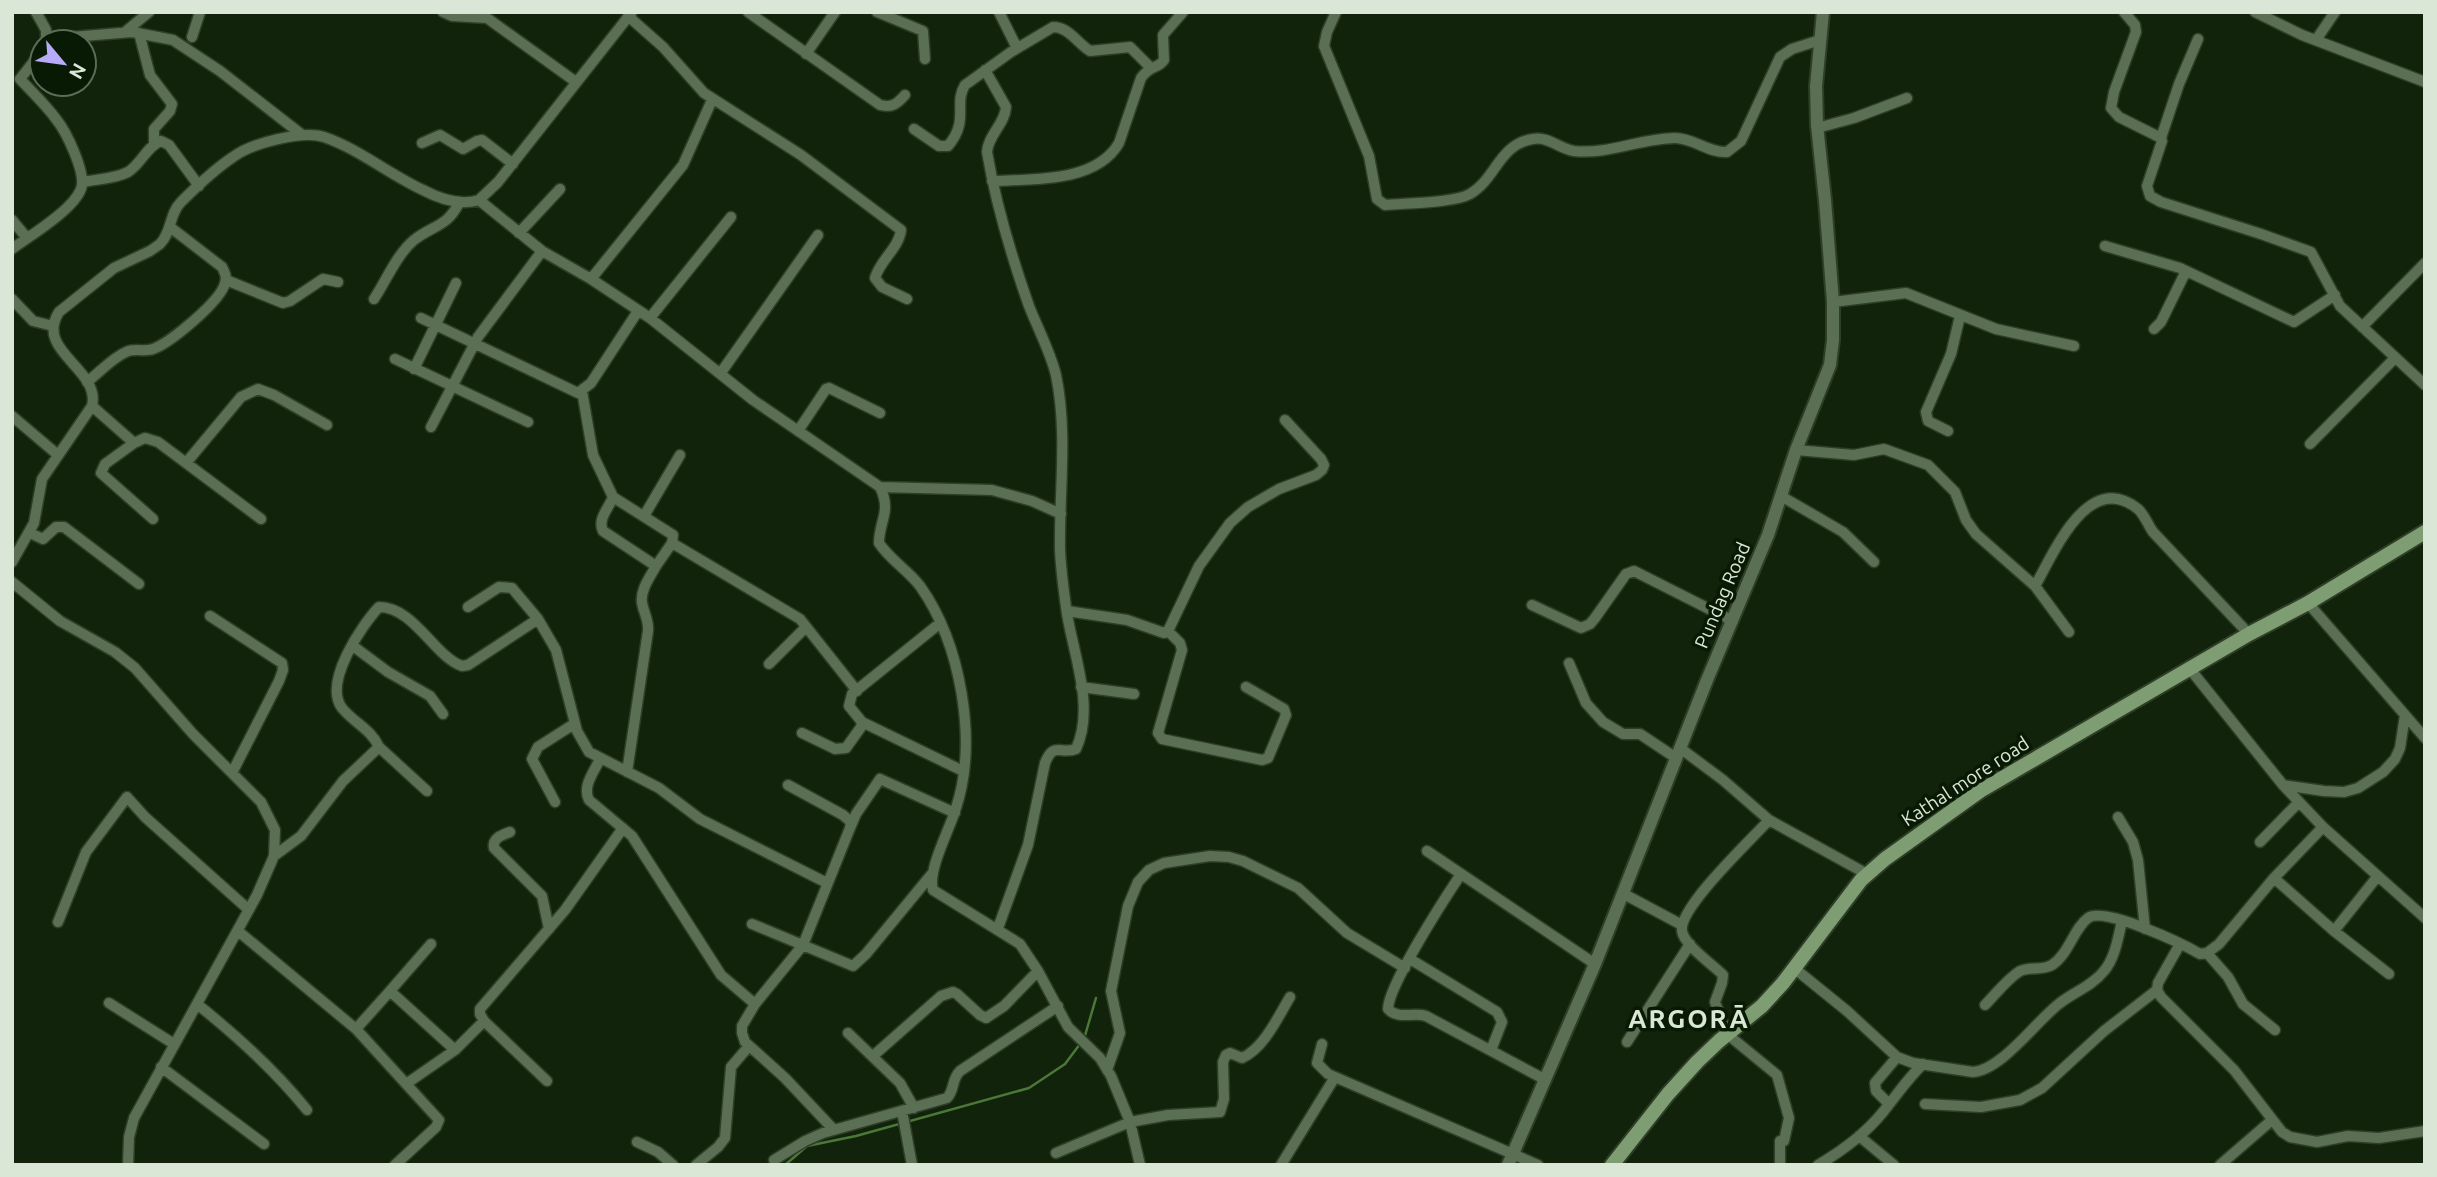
<svg xmlns="http://www.w3.org/2000/svg" width="2437" height="1177" font-family="Ubuntu,sans-serif">
	<style>
		.lines { fill: none; stroke-linecap: round; stroke-linejoin: round }
		.stream { stroke: #4b7839; stroke-width: 2.5 }
		.minor-casing { stroke: #2e3e27; stroke-width: 13 }
		.tertiary-casing { stroke: #2e3e27; stroke-width: 16 }
		.secondary-casing { stroke: #2e3e27; stroke-width: 18 }
		.minor { stroke: #5b6f54; stroke-width: 10 }
		.tertiary { stroke: #5b6f54; stroke-width: 12 }
		.secondary { stroke: #7e9d72; stroke-width: 14 }
		.labels { text-anchor: middle; dominant-baseline: central; stroke-width: 7; stroke-linejoin: round; paint-order: stroke }
		.street-label { font-size: 19px; fill: #dae6d6; stroke: #091a04 }
		.district-label { font-size: 26px; font-weight: bold; letter-spacing: 2px; fill: #dae6d6; stroke: #091a04 }
	</style>
	<rect width="100%" height="100%" fill="#12230b"/>
	<g class="lines">
		<path class="stream" d="M1084,1039l12,-41
			M785,1165l22,-19 49,-10 173,-48 36,-24 15,-20"/>
		<g class="minor-casing">
			<path id="minor" d="M36,12l10,18v12
				M443,12l9,4 35,2 89,64
				M632,12l-134,170 -19,18 63,51 49,28 59,39 103,82 127,87c12,25 -1,33 -1,56 11,17 29,27 41,43 41,58 58,155 36,222 -6,21 -29,62 -23,82l87,54 18,27 30,56 32,31 11,18 19,46 10,43
				M748,12l132,93c12,3 17,-1 25,-10
				M877,12l46,19 2,28
				M999,12l18,36
				M1336,12l-9,20 -3,14 45,110 8,43 8,6c20,-2 69,-2 85,-11 26,-15 29,-50 63,-55 15,-3 27,10 41,12 34,4 68,-13 101,-13 19,0 33,15 52,14l14,-11 39,-84 12,-8 28,-9
				M2124,12l11,13 1,7 -22,60 -3,16 8,9 42,21 1,3 -15,45 3,10 11,6 100,32 50,18 29,54 85,79
				M2255,12l47,23 123,47
				M628,16l35,31 41,46 97,62 100,75c-2,18 -21,30 -26,48l7,9 25,12
				M125,32l24,-20
				M139,33l11,42 22,29 -2,7 -16,18v14
				M192,37l8,-25
				M47,39l85,-7 41,8 47,31 81,63
				M2316,40l19,-28
				M806,54l29,-42
				M985,70l21,37c-1,17 -18,28 -19,45 9,53 24,103 42,154 9,23 21,45 27,69 12,59 3,116 4,175 1,21 4,43 7,64 7,42 28,94 9,135 -16,6 -22,-8 -31,14l-17,82 -30,83
				M1817,128l37,-10 53,-20
				M914,129l25,17h9c22,-26 5,-42 17,-61l46,-33 42,-25c16,0 24,16 37,24l40,-4 20,20
				M2161,138l18,-54 19,-45
				M422,143l18,-8 23,14 14,-8 5,-1 31,24
				M992,181c40,-2 104,2 127,-38l22,-65c9,-13 17,-9 23,-18l-1,-25 20,-23
				M83,182c14,-3 32,-3 45,-10 13,-8 19,-26 33,-31l8,4 30,41
				M12,220l15,18
				M519,233l41,-44
				M2105,246l75,22 114,54 41,-27
				M12,249c19,-14 61,-39 69,-60 6,-15 -15,-58 -25,-70 -10,-14 -24,-27 -36,-40l22,-28
				M591,279l92,-114 29,-65
				M226,280l57,23 7,-2 33,-22 15,3
				M12,299l21,22 20,5
				M374,299c12,-18 23,-45 40,-59 19,-15 33,-13 45,-37
				M1833,302l73,-9 90,36 78,17
				M421,318l157,75 13,-10 47,-72
				M650,318l81,-101
				M2362,327l63,-64
				M2154,329l7,-7 25,-51
				M395,359l133,63
				M414,369l42,-86
				M720,374l98,-139
				M87,382c12,-9 25,-24 39,-30 9,-4 18,0 27,-3 17,-6 68,-48 72,-66 2,-6 0,-10 -3,-16l-52,-40
				M582,391l11,64 20,42c-4,11 -16,22 -10,34l53,35c-6,11 -16,24 -14,37 2,11 7,17 6,28l-21,141
				M92,406l42,37 11,-5 13,4 103,77
				M12,416l46,39
				M431,427l47,-90 64,-86
				M798,431l28,-42 3,-1 51,25
				M1948,431l-20,-10 -2,-9 25,-58 9,-38
				M134,443l-29,21 -4,9 52,46
				M2310,444l85,-86
				M1796,450l58,5 30,-6 44,16 27,27 11,28 10,14 59,52 34,46
				M186,463l55,-66 17,-8 16,6 53,30
				M880,487l112,3 40,11 29,13
				M1781,496l62,36 31,30
				M613,497l60,38 -1,8 -16,23
				M644,516l36,-61
				M30,533l13,6 13,-12h8l75,57
				M672,543l128,76 57,72
				M12,562l22,-39 8,-44 50,-73c9,-37 -58,-55 -33,-94l55,-44 36,-17 10,-7c12,-12 9,-30 21,-42 15,-15 34,-33 52,-45 19,-14 70,-27 91,-20 35,12 66,38 99,53 17,9 37,16 56,10
				M12,582l48,39 55,31 20,16 58,66 68,68 14,28 -1,26 -17,39 -123,223 -5,19 -1,28
				M2035,586c19,-33 53,-117 103,-77 6,5 10,16 15,23l96,102
				M2308,603l117,135
				M1532,605l49,23 9,-4 5,-6 31,-44 8,-3 99,50
				M468,607l31,-20 13,1 26,31 18,31 21,81 12,21 70,36 41,31 127,64
				M1067,611l60,9 37,13 4,-2 31,-65 31,-43 18,-16 31,-18 37,-14 6,-5 2,-5 -3,-6 -36,-39
				M210,616l72,47 1,7 -4,11 -47,92
				M1168,631l12,12 2,7 -24,83 4,6 100,21 6,-2 18,-43 -2,-6 -38,-22
				M353,646l35,26 42,24 13,18
				M1569,663l17,40 17,19 20,12h17l36,24
				M769,664l37,-37
				M1081,687l53,7
				M862,722l101,49
				M802,733l33,16 11,-1 15,-21 1,-5 -13,-16 3,-12 87,-70
				M379,747c-8,-18 -25,-24 -37,-39 -19,-25 19,-82 37,-101 35,0 55,49 83,59l6,-1 70,-46
				M1680,748l43,32 46,40 98,54
				M600,759c-6,13 -18,27 -11,41l43,36 89,139 34,29
				M788,785l55,30 8,7 -1,6 -47,117 -48,59 -13,22v7l3,9 40,36 49,52
				M2283,785l41,6 20,1 14,-4 25,-16 12,-13 5,-11 5,-33
				M555,802l-23,-43 6,-12 36,-23
				M2118,817l15,25 5,18 7,69
				M1769,820c-16,18 -91,88 -87,111 2,14 30,33 41,44l-1,8 -7,19 12,32 50,41 12,43 -5,23
				M2323,827l102,91
				M850,828l6,-14 24,-35 75,34
				M510,832c-8,3 -18,6 -16,16l48,48 7,33
				M2260,842l39,-40
				M1427,851l168,113
				M274,856l27,-20 42,-55 36,-34 48,44
				M1461,874c-16,24 -73,112 -73,135 10,11 25,3 38,7l118,63
				M2274,878l60,53 55,43
				M1622,893l60,32
				M58,922l28,-70 41,-55 18,20 104,93
				M752,924l101,42 13,-12 65,-79
				M238,931l118,98 34,-38 65,59 29,-29
				M2334,931l43,-54
				M2180,944l-22,39 -1,7 4,7 73,73 48,62 8,5 27,5 31,-6 31,2 46,-7
				M2207,953l21,24 15,27 32,26
				M1410,959l87,53 5,10 -11,28
				M1794,968l53,43 50,46 16,6 60,9c29,-2 64,-52 87,-69 14,-11 32,-17 44,-32 11,-13 14,-33 18,-50
				M390,991l41,-47
				M109,1003l65,41
				M197,1004c40,32 78,66 110,106
				M1985,1005c11,-11 22,-26 35,-34 10,-5 22,0 32,-6 17,-11 22,-37 36,-47 16,-12 95,26 112,36l7,-1 12,-9 55,-66 49,-51 -40,-42 -93,-116
				M356,1029l83,91 -3,7 -41,38
				M848,1033l52,50 14,25
				M1627,1042l63,-98
				M1322,1044l-5,19 11,11 210,91
				M873,1056l68,-60 12,-4 4,2 23,21 6,3 18,-12 34,-35
				M161,1067l103,77
				M1107,1070l13,-37 -9,-42 17,-85 10,-24 11,-12 15,-7 46,-7 19,1 14,4 55,27 49,45 58,35
				M547,1081l-63,-60 -4,-7v-5l85,-99 58,-82
				M406,1084l49,-34
				M1889,1104l-13,-13 -1,-8 22,-26
				M1925,1104l56,3 39,-7 22,-12 62,-57 53,-41
				M902,1111l10,54
				M1859,1136l35,29
				M637,1142l21,10 15,13
				M1056,1153l74,-31 38,-7 52,-3 4,-13 -1,-37 3,-7 4,-2 12,5c22,-10 36,-41 48,-61
				M774,1160l31,-19 18,-8 124,-35c8,-8 4,-18 13,-27l98,-65
				M696,1165l22,-18 7,-9 6,-71 18,-21
				M1281,1165l54,-88
				M1780,1165v-24
				M1818,1165c24,-14 48,-32 65,-53 14,-17 24,-33 40,-48
				M2220,1165l52,-45"/>
		</g>
		<g class="tertiary-casing">
			<path id="tertiary" d="M1508,1165l87,-201 112,-284 61,-145 28,-85 34,-85 3,-25v-38l-8,-102 -8,-75 -1,-39 7,-74"/>
		</g>
		<g class="secondary-casing">
			<path id="secondary" d="M1612,1165l56,-71 29,-32 22,-21 43,-35 21,-23 78,-103 24,-21 95,-68 269,-157 59,-31 117,-71"/>
		</g>
		<use href="#minor" class="minor"/>
		<use href="#tertiary" class="tertiary"/>
		<use href="#secondary" class="secondary"/>
	</g>
	<g class="labels">
		<g class="street-label">
			<text transform="translate(1722 595) rotate(-67)">Pundag Road</text>
			<text transform="translate(1965 781) rotate(-33)">Kathal more road</text>
		</g>
		<g class="district-label">
			<text x="1689" y="1018">ARGORĀ</text>
		</g>
	</g>
	<rect width="2437" height="1177" fill="none" stroke="#dae6d6" stroke-width="28"/>
	<g transform="translate(63 63) rotate(119)"><circle r="33" fill="#091a04" stroke="#5d6c58" stroke-width="2"/>
	<path d="M0-5L12 26L0 18L-12 26Z" fill="#b8abf7"/>
	<text y="-10" font-size="19" font-weight="bold" text-anchor="middle" fill="#dae6d6">N</text>
	</g>
</svg>
